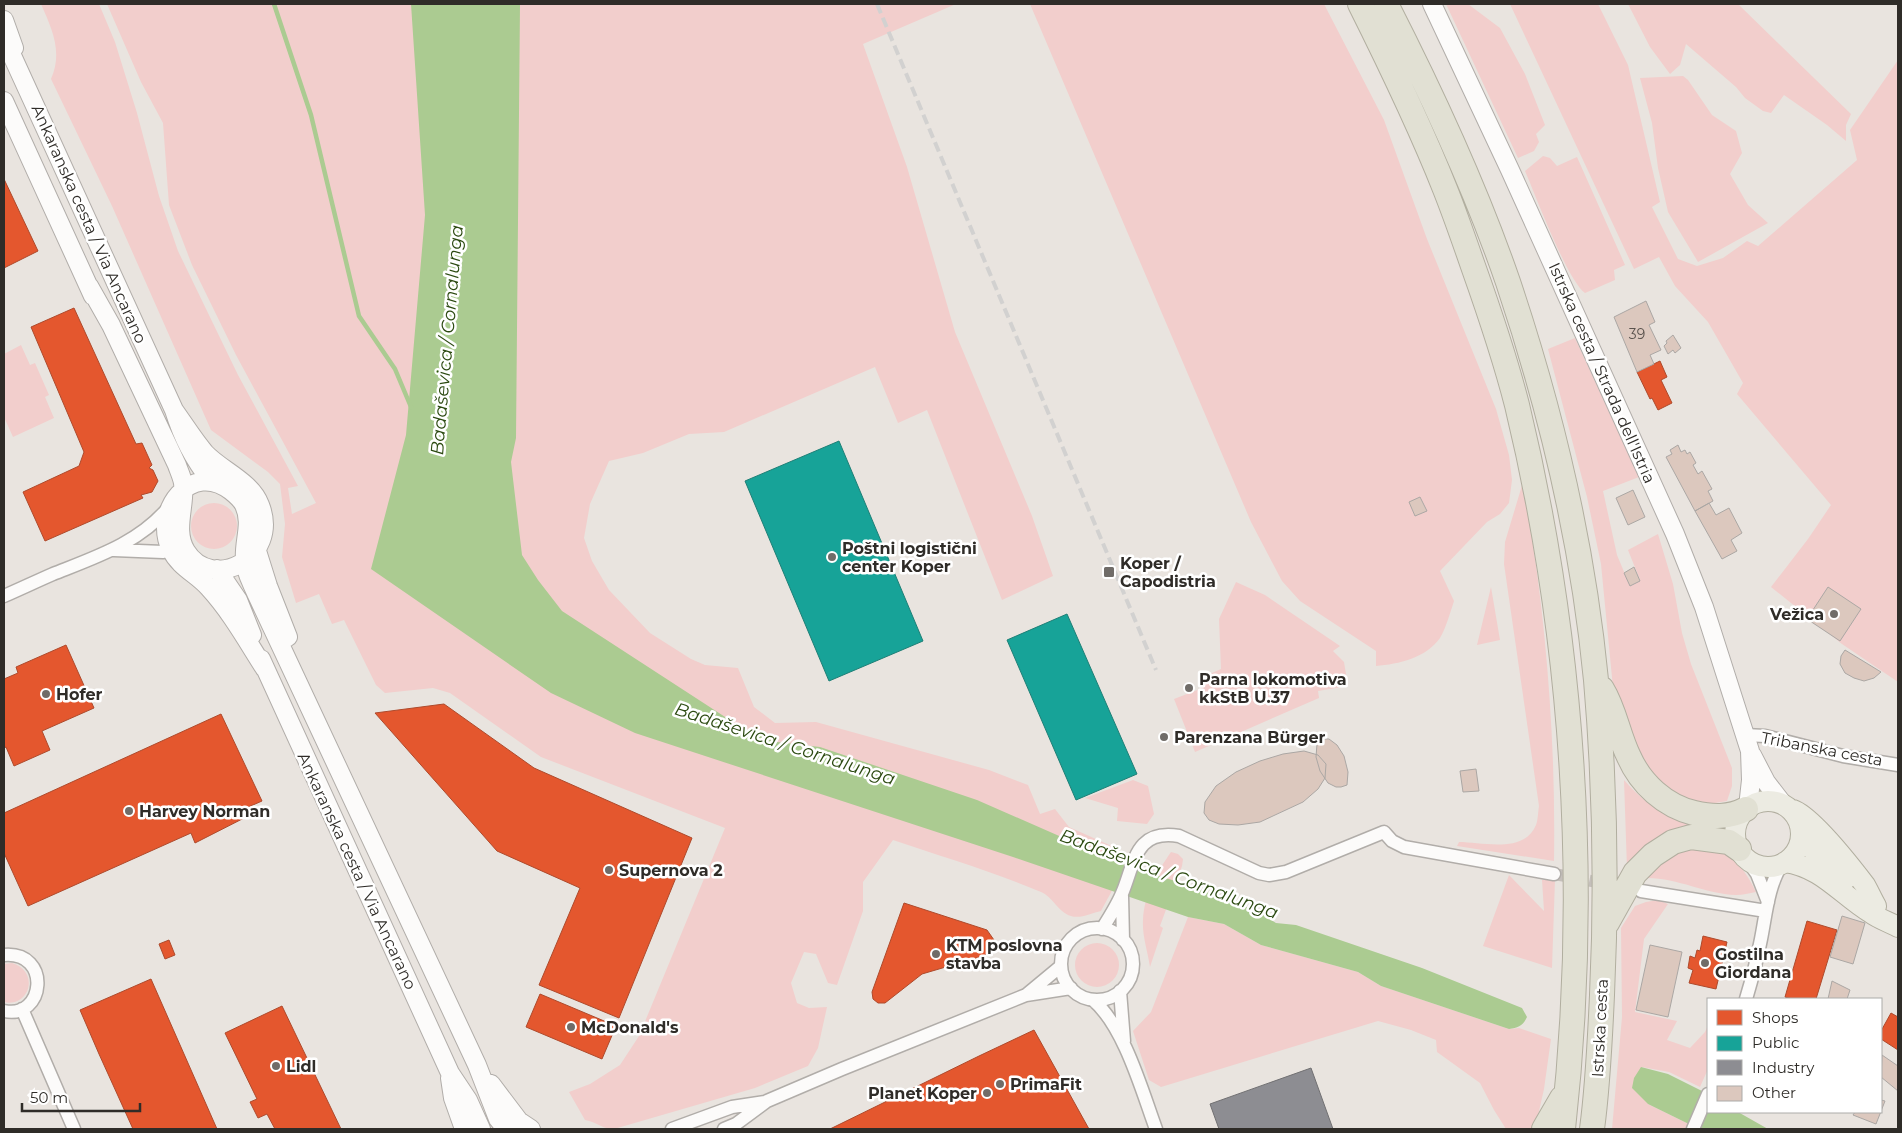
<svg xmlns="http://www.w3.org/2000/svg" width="1902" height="1133" font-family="Montserrat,sans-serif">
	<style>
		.green { fill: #f2cecc }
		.water { fill: #abcb91 }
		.shops { fill: #e4572e; stroke: #ae4a2c }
		.public { fill: #17a398; stroke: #1e7f76 }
		.industry { fill: #8d8d92; stroke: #717072 }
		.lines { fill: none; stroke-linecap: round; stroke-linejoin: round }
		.stream { stroke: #abcb91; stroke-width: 4.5 }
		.building { fill: #dcc8be; stroke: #aba7a4 }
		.street-tunnel { stroke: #c4bfba; stroke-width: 12; stroke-dasharray: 12 6; stroke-linecap: butt }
		.street-casing { stroke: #b1ada9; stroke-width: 15 }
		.secondary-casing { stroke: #b1ada9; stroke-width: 20 }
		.primary-casing { stroke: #b1ae9f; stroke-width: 22 }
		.highway-casing { stroke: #b1ae9f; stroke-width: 26 }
		.street { stroke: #fcfbfa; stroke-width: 12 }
		.secondary { stroke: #fcfbfa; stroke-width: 18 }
		.primary { stroke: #ecebe2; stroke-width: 20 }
		.highway { stroke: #e1e0d3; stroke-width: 24 }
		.rail { stroke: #d2d1d0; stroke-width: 4; stroke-dasharray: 10 5; stroke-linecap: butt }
		.poi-dot { fill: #706c68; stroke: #fff; stroke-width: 2 }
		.labels { text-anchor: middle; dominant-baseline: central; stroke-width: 5; stroke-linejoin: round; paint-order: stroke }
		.number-label { font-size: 14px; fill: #5a534e }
		.street-label { font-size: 16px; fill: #2f2c28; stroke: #fff }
		.poi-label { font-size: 16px; font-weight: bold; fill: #2f2c28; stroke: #fff; text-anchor: start }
		.water-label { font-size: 18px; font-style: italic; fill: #2c4a11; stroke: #fff }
	</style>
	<rect width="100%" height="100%" fill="#e9e4df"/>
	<path class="green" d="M41,4h58l16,38 22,71 22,83 19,55 60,124 60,111 -10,2 4,26 24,-11 -80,-148 -44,-90 -23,-60 -6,-82 -22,-41 -34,-78h849l-93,40 44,123 48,165 77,184 21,60 -51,24 -75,-190 -29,13 -23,-56 -151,65 -35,2 -46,19 -34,8 -19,43 -6,34 8,23 17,29 41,43 41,26 14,6 33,3 16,39 21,16 41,-1 173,48 39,15 12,29 15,-5 14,18 47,21 8,7c1,16 -16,42 -23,56 -9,2 -21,8 -30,5 -13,-4 -18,-19 -30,-24 -47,-20 -98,-35 -148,-52l-30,42v29l-26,74 -9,-2 -12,-29 -12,-2 -13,31 6,20 12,5 18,-1 -9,41 -10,18 -53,22 -141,41c-12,0 -17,-7 -29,-9l-16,-28 21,-8 30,-19 19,-29 86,-208 -184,-71 -91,-64 -17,-5 -48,5 -9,-8 -32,-65 -12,4 -13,-30 -23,9 -14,-46 3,-33 -5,-40 -12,-12 -57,-42 -99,-224 -61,-127c12,-27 1,-50 -10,-75z
		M1030,4h294l60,116 43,119 69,170 13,46 3,25 -3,23 -9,11 -13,8 -47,49 14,30c-4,12 -8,27 -14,37 -14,20 -41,26 -64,28v-15l-76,-50 -18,-20 -31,-59z
		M1446,4h22l32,24 25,46 20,51 -9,9 3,8 -5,9 -16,7z
		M1510,4h88l30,61 32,137 -8,5 26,52 19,7 26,-8 24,-17 11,5 99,-86 -7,-30 48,-70v622l-56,-38 -71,-57 37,-48 23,-34 -94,-111 6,-11 -35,-61 -33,-36 -16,-29 -25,12z
		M1628,4h110l113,110 -5,11v16l-19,-16 -43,-30 -13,18 -8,-2 -18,-13 -9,-11 -50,-43 -6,21 -10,9 -20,-27z
		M1683,76l5,4 24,35 24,16 6,22 -12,21 18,31 20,18 -70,39 -30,-50 -10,-44 -6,-45 -12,-45z
		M1543,156l7,2 7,8 20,-9 48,108 -11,5 1,10 -30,13c-18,-13 -49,-97 -60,-122z
		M1575,338l64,139 -36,14 14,64 13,31 10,-6 -12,-30 30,-16 15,50 9,49 9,31 41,104v18l-5,15 -24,4 -20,-5 -38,-28 -31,-74 -13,-134 -14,-67 -39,-148z
		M21,345l9,20 5,-2 14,32 -4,2 9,21 -41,19 -9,-20v-63z
		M1523,482c22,124 33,252 31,379l-97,-15 2,-4c23,0 65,12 77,-17 2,-5 2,-13 3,-19l-35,-242 1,-22z
		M191 526a23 23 0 1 1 46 0a23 23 0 1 1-46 0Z
		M1236,582l29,13 75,51 -7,5 11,11 4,24 -30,5 1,7 -124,54 -21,-53 31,-12 -2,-10 18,-8 -2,-50z
		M1491,587l9,53 -23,5z
		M1133,780l15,6 6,28 -7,10 -30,-3 1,-13 -33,-10z
		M1624,780c21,24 36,32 66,44l-22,12 -41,33z
		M1692,848c8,0 20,-2 28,1 14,4 30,30 36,43 -7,1 -13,3 -20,3 -31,-1 -60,-18 -91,-17l18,-19z
		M1171,852l7,2 5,5 -1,7 -22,60 3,2 -13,39c-2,-15 -8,-31 -7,-47 1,-25 14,-48 28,-68z
		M1509,875l35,36 -2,-31 13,-1 -3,89 -69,-22z
		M1658,900l10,4 -24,35 -9,73 42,9 -10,19 23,8 15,-16 3,-7v44l-8,18 -31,-15 -27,-5 6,37 51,25h-87l10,-112 -1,-89 14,-22 11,-4z
		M1188,917l36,7 37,21 97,27 23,14 128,43 10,-1 32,11 -7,50 -9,40h-29l-12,-19 -14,-27 -43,-31 -1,-12 -25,-10 -33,-9 -217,66 -12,-7 -16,-49 18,-19z
		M1075 965a22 22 0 1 1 44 0a22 22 0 1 1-44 0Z
		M12,963c28,8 18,45 -8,39v-38z"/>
	<path class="water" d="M411,4h109l-4,434 -5,24 11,93 16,25 24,31 177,115 38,16 43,5 157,53 155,68 50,15 75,28 19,12 20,2 126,43 100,40 5,9c-4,9 -9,11 -18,12l-128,-43 -23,-14 -97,-27 -37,-21 -36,-7 -175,-60 -378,-124 -84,-40 -180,-124 35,-134 19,-220z
		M1641,1067l27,7 40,20v18h30l30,17h-69l-51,-25 -16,-16 2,-10z"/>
	<path class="shops" d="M4,179l34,72 -34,17z
		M74,308l62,136 6,-1 10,22 -3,3 4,2 5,11 -6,11 -11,3 2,3 -98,43 -22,-49 56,-26 5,-14 -53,-125z
		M1660,361l7,16 -6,3 11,23 -14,7 -6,-12 -2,1 -13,-27z
		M66,645l28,63 -52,23 8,19 -36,16 -8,-19 -2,1v-69l14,-6 -2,-6z
		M444,704l90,64 158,70 -73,180 -80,-33 41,-97 -83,-37 -122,-138z
		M221,714l41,87 -16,7 4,7 -55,28 -4,-10 -163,73 -24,-53v-40z
		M904,903l83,27 7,10 -1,7 -4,6 -6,3 -61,18 -37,29h-7l-5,-4 -1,-7z
		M1807,921l30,9 -21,69h-24l-7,-2z
		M1703,936l24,6 -11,47 -27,-6 4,-13 -5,-2 2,-12 5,2 2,-8 3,1z
		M169,940l6,15 -10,4 -6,-15z
		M151,979l66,150h-84l-34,-75 -19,-44z
		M540,994l76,32 -14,33 -76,-32z
		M282,1006l59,123h-66l-8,-15 -9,4 -8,-16 7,-3 -32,-66z
		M1891,1013l7,4v33l-17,-11v-8z
		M1034,1030l55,99h-259l149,-73z"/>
	<path class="public" d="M839,441l84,200 -94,40 -84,-200z
		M1067,614l70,160 -61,26 -69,-160z"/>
	<path class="industry" d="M1311,1068l22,61h-114l-9,-25z"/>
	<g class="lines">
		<path class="stream" d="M274,4l37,111 48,201 36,53 16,38"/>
	</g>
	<path class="building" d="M1646,301l9,21 -6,3 12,25 -11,5 4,9 -17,8 -23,-55z
		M1673,335l8,13 -6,5 -2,-3 -5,4 -4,-8 3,-3 -1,-2z
		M1678,445l3,7 4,-2 2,4 3,-2 6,11 -3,2 5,9 4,-3 10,18 -4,2 5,10 -18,10 -29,-54 6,-3 -2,-4z
		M1633,490l12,27 -17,8 -12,-27z
		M1420,497l7,14 -12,5 -6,-14z
		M1709,503l7,12 13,-7 13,25 -11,7 6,11 -15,8 -27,-48z
		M1634,567l6,14 -10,5 -6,-13z
		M1828,587l33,22 -21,32 -33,-22z
		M1845,650l36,22 -7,6 -10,3 -10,-3 -9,-5 -5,-9 1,-8z
		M1322,739h7l8,6 7,11 4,16 -1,13 -6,2h-5l-8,-4 -8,-12 -4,-14 1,-13z
		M1304,751l14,4 8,9 -1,14 -7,11 -15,13 -43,20 -22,3 -19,-1 -10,-4 -5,-7 1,-11 11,-16 20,-14 24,-11 23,-7z
		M1476,769l3,22 -16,1 -3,-21z
		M1842,916l23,7 -12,41 -23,-7z
		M1650,945l32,7 -14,65 -32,-7z
		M1832,981l18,9 -3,9h-19z
		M1882,1055l16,11v25l-17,-14z
		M1881,1100l4,1 -9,23 -23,-9 2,-3h26z"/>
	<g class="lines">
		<path class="street-tunnel" d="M1554,874l54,10"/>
		<g class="street-casing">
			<path id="street" d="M114,550l49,2 8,-2
				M4,596c16,-7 33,-15 49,-22 43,-17 86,-31 116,-67
				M1745,735l20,1 78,20 55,9
				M1747,860l10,14 11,28
				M1641,891l125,20
				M1122,896l1,44
				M1061 964a36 36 0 1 1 72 0a36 36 0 1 1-72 0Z
				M1102,929c7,-11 16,-25 21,-38 12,-30 13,-62 56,-55l80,37 10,2 17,-3 98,-40 8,9 12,6 150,27
				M4,955c48,-4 41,65 0,56
				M1120,991l4,50
				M1026,995l35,-29
				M1746,999c6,-20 11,-39 15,-60 5,-25 7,-53 21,-75
				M1093,1000c31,26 49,91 63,129
				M22,1009l52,120
				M672,1129l60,-22 33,-5
				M724,1129l12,-5 31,-23 75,-32 184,-74 45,-7
				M1693,1129l15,-35"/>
		</g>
		<g class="secondary-casing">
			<path id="secondary" d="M1432,4l78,166 165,364 29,73 46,144 1,29 -3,27
				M4,20l10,28
				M4,38l170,372c9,28 19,48 37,71
				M4,101l89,195
				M89,286l22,39 66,140c2,6 5,12 6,18 3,22 -10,47 3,68 26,42 95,7 74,-46 -9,-24 -38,-34 -55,-52 -11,-13 -21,-29 -31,-43
				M257,551l11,35 20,51
				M217,569l21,31 14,35
				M261,659l189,414 18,27 13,29
				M265,669c-18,-28 -34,-57 -56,-81 -12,-14 -29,-20 -38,-38 -19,-39 20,-90 60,-59 5,4 10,8 13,14 9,19 -1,36 1,56 0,11 7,22 11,32l221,472 21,54 8,10
				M1752,755l14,27 17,22
				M450,1078l3,20 11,31
				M491,1084l28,37 12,8"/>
		</g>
		<g class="primary-casing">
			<path id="primary" d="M1735 834a33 33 0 1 1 66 0a33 33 0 1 1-66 0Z
				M1793,810c18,6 59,58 72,75 4,7 7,14 11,21
				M1801,837l11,12 34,30
				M1785,862c37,5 56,33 86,51 8,6 18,9 27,14"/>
		</g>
		<g class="highway-casing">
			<path id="highway" d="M1360,4c30,60 60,122 85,185 10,25 19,51 28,77 16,45 32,92 44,139 57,236 73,483 46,724
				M1386,4c46,90 89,182 122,278 43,128 75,263 88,398 9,105 11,210 6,315 -2,45 -4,90 -10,134
				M1602,689c13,21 16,46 27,68 12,27 36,49 65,56 18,4 35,5 52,-4
				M1607,923l28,-50 18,-18 20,-13 18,-5 38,5 10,7
				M1544,1129l18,-31"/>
		</g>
		<use href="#street" class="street"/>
		<use href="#secondary" class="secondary"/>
		<use href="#primary" class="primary"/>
		<use href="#highway" class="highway"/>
		<path class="rail" d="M877,4l279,666"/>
	</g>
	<g class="poi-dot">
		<circle cx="832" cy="557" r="5"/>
		<rect x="1103" y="566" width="12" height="12" rx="2.5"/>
		<circle cx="1834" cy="614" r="5"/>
		<circle cx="1189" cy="688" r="5"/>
		<circle cx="46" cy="694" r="5"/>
		<circle cx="1164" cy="737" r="5"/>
		<circle cx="129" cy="811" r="5"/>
		<circle cx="609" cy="870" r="5"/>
		<circle cx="936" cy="954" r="5"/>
		<circle cx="1705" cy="963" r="5"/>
		<circle cx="571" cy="1027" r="5"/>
		<circle cx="276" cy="1066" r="5"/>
		<circle cx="1000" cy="1084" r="5"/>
		<circle cx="987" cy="1093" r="5"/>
	</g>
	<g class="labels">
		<g class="number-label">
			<text x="1637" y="334">39</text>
		</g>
		<g class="street-label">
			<text transform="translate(89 224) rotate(66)">Ankaranska cesta / Via Ancarano</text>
			<text transform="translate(1602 373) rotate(66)">Istrska cesta / Strada dell'Istria</text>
			<text transform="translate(1822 749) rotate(11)">Tribanska cesta</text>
			<text transform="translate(357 871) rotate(65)">Ankaranska cesta / Via Ancarano</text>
			<text transform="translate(1600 1028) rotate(-87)">Istrska cesta</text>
		</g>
		<g class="poi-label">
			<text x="842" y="548">Poštni logistični<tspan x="842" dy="18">center Koper</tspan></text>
			<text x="1120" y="563">Koper /<tspan x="1120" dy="18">Capodistria</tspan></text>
			<text x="1824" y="614" text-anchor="end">Vežica</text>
			<text x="1199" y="679">Parna lokomotiva<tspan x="1199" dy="18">kkStB U.37</tspan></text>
			<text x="56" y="694">Hofer</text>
			<text x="1174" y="737">Parenzana Bürger</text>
			<text x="139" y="811">Harvey Norman</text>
			<text x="619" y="870">Supernova 2</text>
			<text x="946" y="945">KTM poslovna<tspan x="946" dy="18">stavba</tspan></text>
			<text x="1715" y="954">Gostilna<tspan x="1715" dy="18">Giordana</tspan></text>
			<text x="581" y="1027">McDonald's</text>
			<text x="286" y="1066">Lidl</text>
			<text x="1010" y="1084">PrimaFit</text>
			<text x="977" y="1093" text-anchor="end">Planet Koper</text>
		</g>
		<g class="water-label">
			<text transform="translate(447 340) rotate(-85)">Badaševica / Cornalunga</text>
			<text transform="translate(785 744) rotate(18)">Badaševica / Cornalunga</text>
			<text transform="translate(1169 874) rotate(20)">Badaševica / Cornalunga</text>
		</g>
	</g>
	<rect width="1902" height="1133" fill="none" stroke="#2f2c28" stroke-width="10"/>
	<rect x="1707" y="998" width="175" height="115" fill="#ffffff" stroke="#acaba9"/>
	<rect x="1717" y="1010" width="25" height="15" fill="#e4572e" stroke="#acaba9"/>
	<text x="1752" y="1023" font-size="15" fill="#2f2c28">Shops</text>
	<rect x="1717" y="1036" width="25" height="15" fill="#17a398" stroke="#acaba9"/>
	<text x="1752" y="1048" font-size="15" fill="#2f2c28">Public</text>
	<rect x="1717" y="1060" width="25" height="15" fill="#8d8d92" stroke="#acaba9"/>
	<text x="1752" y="1073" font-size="15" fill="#2f2c28">Industry</text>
	<rect x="1717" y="1086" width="25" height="15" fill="#dcc8be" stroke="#acaba9"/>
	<text x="1752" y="1098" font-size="15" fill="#2f2c28">Other</text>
	<path d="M22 1103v8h118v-8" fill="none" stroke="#2f2c28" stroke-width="2.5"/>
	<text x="30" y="1103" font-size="15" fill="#2f2c28" stroke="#ffffff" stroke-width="4" paint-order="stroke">50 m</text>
</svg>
